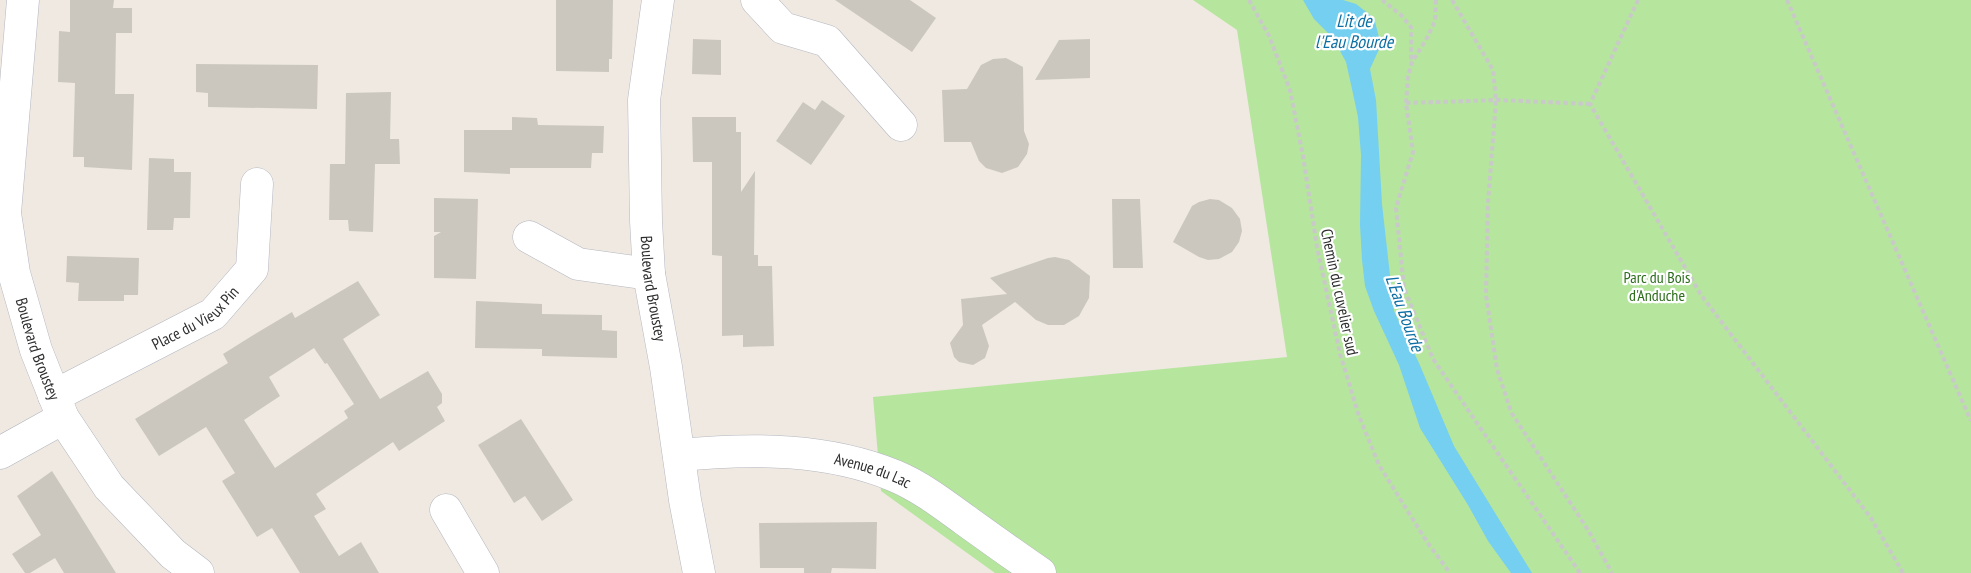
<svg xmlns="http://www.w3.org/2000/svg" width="1971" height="573" font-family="'PT Sans Narrow',sans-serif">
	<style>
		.green { fill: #b6e59e }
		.water { fill: #75cff0 }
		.building { fill: #cbc7bf; fill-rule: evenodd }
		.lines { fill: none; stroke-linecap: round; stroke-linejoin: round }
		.minor-casing { stroke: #b4b7c1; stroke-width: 33 }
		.path { stroke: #c9c9c9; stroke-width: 4; stroke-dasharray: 4.5 3; stroke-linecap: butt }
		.minor { stroke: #fff; stroke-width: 32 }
		.labels { text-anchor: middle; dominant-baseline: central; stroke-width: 4.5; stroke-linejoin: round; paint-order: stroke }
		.park-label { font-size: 16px; fill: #2c6e1b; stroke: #fff }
		.street-label { font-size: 16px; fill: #2e2e2e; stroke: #fff }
		.water-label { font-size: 18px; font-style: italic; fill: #0d6fa3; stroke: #fff }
	</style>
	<rect width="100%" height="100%" fill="#efe9e1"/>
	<path class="green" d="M1193,0h778v573h-976l-114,-82 -8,-94 414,-40 -50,-327z"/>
	<path class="water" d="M1303,0h40l13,4 18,14 7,27 -11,24 6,31 6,104 12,107 25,52 35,83 78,127h-21l-23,-32 -20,-36 -48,-77 -21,-63 -25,-54 -9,-25 -3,-26 -2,-35 1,-70 -3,-38 -6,-28 -6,-27 -13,-24 -19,-19z"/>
	<path class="building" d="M70,0h44l-1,8h19v25h-16l-1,61h19l-2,76 -48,-3v-10h-11l2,-74 -17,-1 1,-51 11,1z
		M556,0h57l-1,59h-3v13l-53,-1z
		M835,0h75l26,18 -24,34z
		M693,39l28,1v35l-29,-1z
		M1090,39v39l-55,2 24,-40z
		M1006,58l17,9 1,64 5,13 -2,10 -9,13 -16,6 -16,-5 -7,-7 -8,-19h-27l-2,-52 25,-1 14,-24 12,-6z
		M196,64l122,1 -1,44 -109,-2v-14l-12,-1z
		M391,92l-1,47h9l1,25h-25l-2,68 -24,-1 -1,-11h-19l1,-56h15l1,-71z
		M822,100l23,16 -34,49 -35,-24 27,-39 12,8z
		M512,117l25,1 1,7 66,1 -1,27h-11l-1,15h-81v6l-46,-2v-42h48z
		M692,117h44v15h5v60l14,-21 -1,84h4v11h14l2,80 -31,1v-12l-21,1v-80l-10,-1v-93h-19z
		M149,158l25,1v13h17l-1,46h-16l-1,12h-26z
		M434,198l44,1 -2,80 -42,-1v-42l7,-4h-7z
		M1112,199h28l3,69h-30z
		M1210,199l9,1 13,8 8,11 2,12 -3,11 -7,10 -13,7 -11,1 -9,-3 -26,-15 19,-36 7,-4z
		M67,256l72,2 -1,37h-14v6h-46l1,-18 -13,-1z
		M1055,257l14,3 21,16 -1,22 -10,18 -15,9h-16l-12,-5 -21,-18 -33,23 7,21 -4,12 -12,7 -14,-3 -5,-5 -4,-14 13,-18 -2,-26 46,-5 -17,-16 58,-20z
		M358,281l22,34 -37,24 37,60 48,-28 14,23v9l-5,4 8,14 -46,30 -6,-9 -77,52 10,15 -12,7 25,40 22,-14 18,31h-79l-28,-45 -15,9 -13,-21 -22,-35 13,-8 -29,-46 -47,29 -24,-37 93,-56 -5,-9 32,-20 37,-22 3,6zM314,348l11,16 2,-1 27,41 -10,7 4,7 -73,50 -31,-48 36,-24 -11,-19z
		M476,301l66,3v10l60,1v15l15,1v27l-75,-2v-7l-67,-1z
		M521,419l52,81 -31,21 -17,-25 -11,7 -36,-58z
		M52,471l21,33 43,69h-52l-9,-15 -25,15h-5l-13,-19 29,-19 -24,-39z
		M877,522l-1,47 -44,-1 -1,5h-27v-5h-44l-1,-45z"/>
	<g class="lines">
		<g class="minor-casing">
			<g id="minor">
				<path id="s1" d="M23,0l-18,213 9,60 22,77 27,68 46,69 64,67 25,19"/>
				<path id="s2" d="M658,0l-14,100 2,121 3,53 17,93 19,133 14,73"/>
				<path d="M757,0l26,28 44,13 74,84"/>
				<path d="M529,237l49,27 71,10"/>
				<path id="s3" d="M54,396l159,-82 39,-45 5,-85"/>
				<path d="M0,453l63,-35"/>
				<path id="s4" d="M679,455c72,-7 149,-7 216,21 26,11 48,28 70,44 25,18 50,36 75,53"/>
				<path d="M446,510l37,63"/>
			</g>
		</g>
		<path class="path" d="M1249,0l20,36 21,54 13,66 14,91 23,107 19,62 20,49 48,77 23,31
			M1382,0l19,15 10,12v36
			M1436,0l-1,21 -9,19 -14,22 -4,15 -2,26 7,49 -17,56 8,80 29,71 147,214
			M1452,0l41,70 3,30 -8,103 -2,92 11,74 14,43 77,118 24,43
			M1638,0l-48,104 111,191 170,223 32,55
			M1787,0l184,421
			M1406,103l93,-3 91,4"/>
		<use href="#minor" class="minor"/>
	</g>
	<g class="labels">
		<g class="park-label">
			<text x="1657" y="277">Parc du Bois<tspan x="1657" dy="18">d'Anduche</tspan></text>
		</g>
		<g class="street-label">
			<text stroke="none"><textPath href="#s2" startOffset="290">Boulevard Broustey</textPath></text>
			<text transform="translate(1340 292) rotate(78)">Chemin du cuvelier sud</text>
			<text stroke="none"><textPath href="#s3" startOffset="162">Place du Vieux Pin</textPath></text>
			<text stroke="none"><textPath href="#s1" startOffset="354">Boulevard Broustey</textPath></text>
			<text stroke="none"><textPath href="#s4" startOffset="196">Avenue du Lac</textPath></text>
		</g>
		<g class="water-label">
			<text x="1354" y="20">Lit de<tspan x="1354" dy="21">l'Eau Bourde</tspan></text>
			<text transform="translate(1405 313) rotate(70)">L'Eau Bourde</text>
		</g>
	</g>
</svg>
